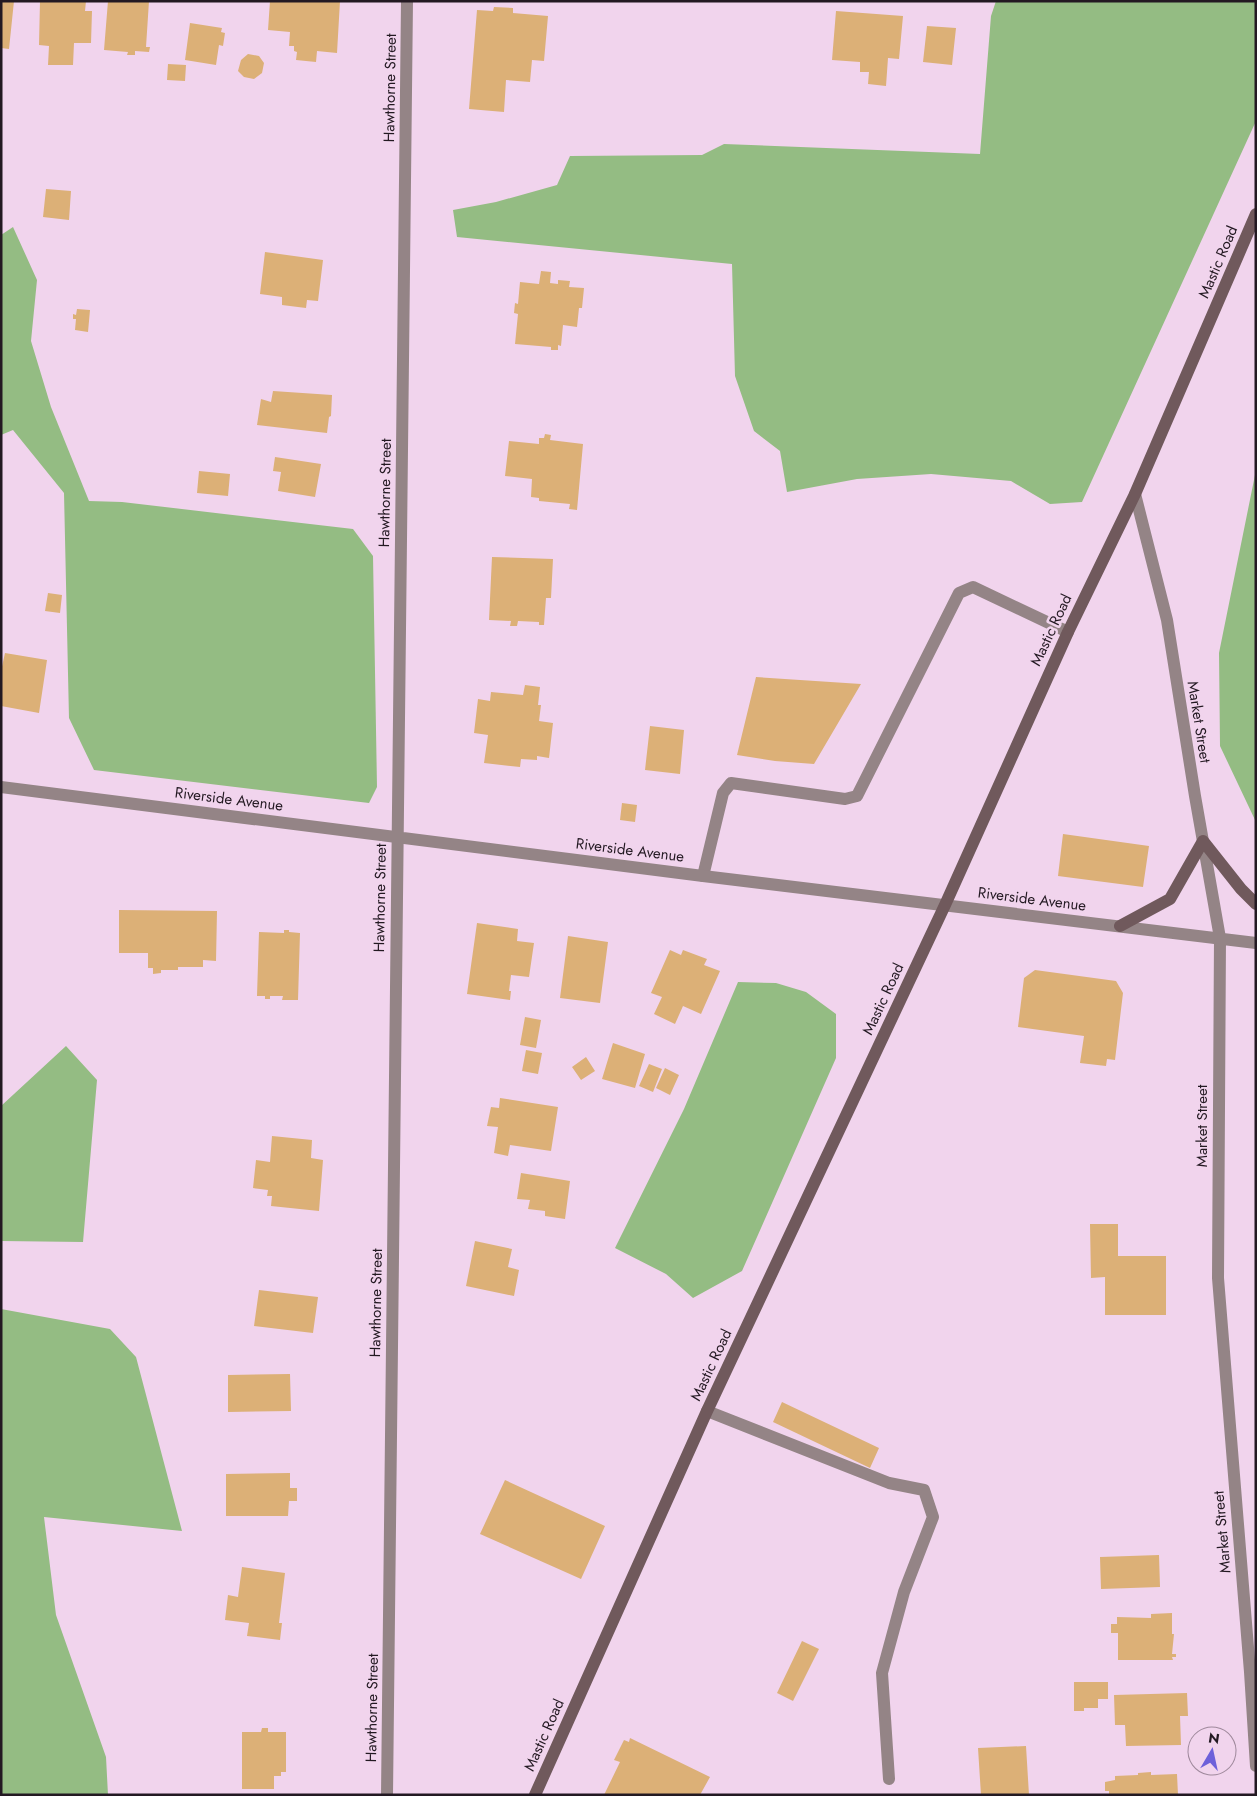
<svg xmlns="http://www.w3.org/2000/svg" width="1257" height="1796" font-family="Jost,sans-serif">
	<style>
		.forest { fill: #94bc83 }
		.building { fill: #dcb077 }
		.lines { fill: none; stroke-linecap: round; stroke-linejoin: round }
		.lane { stroke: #948486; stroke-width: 12 }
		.street { stroke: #948486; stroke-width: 12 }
		.secondary { stroke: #70595c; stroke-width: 12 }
		.labels { text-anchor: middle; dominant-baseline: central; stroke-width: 5; stroke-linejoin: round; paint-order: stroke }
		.street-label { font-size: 15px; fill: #231922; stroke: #f1d4ed }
	</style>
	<rect width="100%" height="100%" fill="#f1d4ed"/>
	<path class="forest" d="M996,1h260v120l-174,381 -32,2 -39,-23 -80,-7 -74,5 -70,13 -7,-41 -26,-20 -19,-55 -3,-112 -275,-27 -4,-27 43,-8 61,-17 13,-29 132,-1 22,-11 256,10 11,-138z
		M13,227l24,53 -6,61 20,66 38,94 33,1 231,27 20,27 4,231 -8,16 -275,-33 -25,-52 -5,-225 -51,-63 -12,5v-200z
		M1256,470v352l-36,-76 -1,-93z
		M738,982l38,1 30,9 30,22v44l-94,213 -49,27 -27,-24 -51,-26 69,-139z
		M66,1046l31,34 -14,162 -82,-1v-135z
		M1,1309l109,20 26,28 46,174 -138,-14 12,98 50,142 2,38h-107z"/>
	<path class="building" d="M1,1h13l-5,48 -8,-1z
		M40,1h46l-1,10h7l-1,32h-17l-1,22h-25l1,-19 -10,-1z
		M108,1h41l-3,46h4l-1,5 -14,-1v4h-8l1,-3 -24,-2z
		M270,1h70l-3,52 -20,-2 -1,11 -20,-2 1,-8 -3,-1v-5h-5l1,-14 -22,-2z
		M494,7l19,1v5l35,3 -4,45 -12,-1 -2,22 -24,-2 -2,32 -35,-3 8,-99 16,1z
		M836,11l67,5 -4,43 -11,-1 -2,28 -18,-2 1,-12h-9v-10l-28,-2z
		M190,23l32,5 -1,4 4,1 -2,13 -4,-1 -3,20 -31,-5z
		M927,26l29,2 -4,37 -29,-3z
		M248,54l11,2 5,7 -2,10 -8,6 -10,-2 -6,-6 3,-11z
		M168,64l18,1 -1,16 -18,-1z
		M46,189l25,2 -2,29 -26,-3z
		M265,252l58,8 -5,41 -11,-1 -1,8 -24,-3v-8l-22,-3z
		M541,271l10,1 -1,11 8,1v-4l12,1 -1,6 15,1 -2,20h-3l-2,19 -14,-2 -2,21 -3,-1v5h-7v-3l-36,-3 3,-30 -4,-1 1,-10 3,1 2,-22 19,2z
		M77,309l13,1 -2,22 -13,-2 1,-11h-3v-5l3,1z
		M273,391l59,4 -1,21 -2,1 -2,16 -70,-8 4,-26 10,3z
		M545,434l6,1 -1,5 33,4 -6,66 -8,-1 1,-5 -31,-3v-3l-8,-1 1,-18 -27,-3 4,-35 30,3v-6h5z
		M275,457l46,7 -6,33 -37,-6 3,-19 -8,-1z
		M199,471l31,3 -2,22 -31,-3z
		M492,557l61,2 -2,39h-5l-2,27h-5v-3l-21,-1 -1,5h-7l1,-5 -22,-1z
		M48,593l14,2 -2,18 -15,-2z
		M5,653l42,7 -8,53 -38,-7v-35z
		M756,677l105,7 -47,80 -39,-3 -38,-6z
		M525,685l15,2 -2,18h3l-2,16 14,2 -4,35 -12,-2v4l-16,-1 -1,8 -36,-4 4,-28 -14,-2 4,-34 12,2 1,-9 32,3z
		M650,726l34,4 -4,44 -35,-4z
		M622,803l15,2 -2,17 -15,-2z
		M1063,834l86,12 -6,41 -85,-11z
		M119,910l98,1 -1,50 -13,-1v7h-25v3h-17v3l-8,1v-6h-5v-15h-29z
		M477,923l41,6 -1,12 17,2 -5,34 -18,-2 -2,16h2l-1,9 -43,-6z
		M284,930h5v2l11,1 -2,67h-16l1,-4h-13v3h-5v-3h-8l2,-64 25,1z
		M568,936l40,6 -8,61 -40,-5z
		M670,950l11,5 2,-5 24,9 -3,6 16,6 -19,43 -18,-8 -8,18 -21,-10 8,-17 -11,-4z
		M1035,970l81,11 7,12 -8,67 -8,-1 -1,7 -26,-3 4,-27 -66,-9 6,-49z
		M525,1017l16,3 -5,28 -16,-3z
		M613,1043l32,11 -10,34 -33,-9z
		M526,1050l16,3 -4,21 -16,-3z
		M586,1057l9,14 -14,9 -9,-13z
		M649,1064l13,5 -9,23 -14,-6z
		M665,1068l14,7 -9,20 -14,-7z
		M500,1098l58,9 -7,44 -41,-6 -2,11 -14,-3 4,-26 -11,-1 4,-19 8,1z
		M272,1136l40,4 -1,18 12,2 -4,51 -48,-5 1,-10h-5l1,-6 -15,-2 3,-28 14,2z
		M521,1173l49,8 -5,38 -20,-3v-5l-17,-2 2,-9 -13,-1z
		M1090,1224h28v32h48v59h-61v-38l-14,1z
		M475,1241l37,8 -4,18 11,3 -5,26 -48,-10z
		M259,1290l59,7 -5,36 -59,-7z
		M290,1374l1,37 -63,1v-37z
		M782,1402l97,46 -9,20 -97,-46z
		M290,1473v15h7v13h-8l-1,15h-62v-42z
		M505,1480l100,46 -24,53 -101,-45z
		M1159,1555l1,32 -59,2 -1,-32z
		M242,1567l43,6 -6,50h3l-2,17 -33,-4 2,-13 -24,-3 3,-25 10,2z
		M1172,1613v21h2l-2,20h4v3h-4l1,3h-55v-27h-7v-9h6v-7l34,1v-4z
		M802,1641l17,8 -26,52 -16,-8z
		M1074,1682h34v17h-10v9h-14v3h-10z
		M1187,1693l1,23h-8l1,29 -55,1 -1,-21h-10l-1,-30z
		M262,1728h6v4h18v40h-5v4h-7v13h-32v-57h19z
		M630,1738l80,39 -10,18h-96l16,-33 -6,-2 10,-20 5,2z
		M1026,1746l3,49h-48l-3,-47z
		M1151,1772v3l26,-1 1,21h-69v-4h-4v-9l10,-2v-4l23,-1v-2z"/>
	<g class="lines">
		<path class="lane" d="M703,876l20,-83 8,-10 114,16 12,-3 102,-203 14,-6 95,45
			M707,1411l182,72 35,7 9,27 -29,75 -22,81 7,106"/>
		<path class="street" d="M1135,494l32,126 28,176 25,142 -2,340 32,394 6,94
			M1,787l702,89 553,67
			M387,1795l20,-1794"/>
		<path class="secondary" d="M1120,926l50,-27 33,-58 38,48 15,15
			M535,1795l172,-384 238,-506 123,-273 67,-138 121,-280"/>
	</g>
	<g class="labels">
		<g class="street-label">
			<text transform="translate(390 88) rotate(-89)">Hawthorne Street</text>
			<text transform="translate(1218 262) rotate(-67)">Mastic Road</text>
			<text transform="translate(385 493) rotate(-89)">Hawthorne Street</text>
			<text transform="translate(1051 630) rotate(-65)">Mastic Road</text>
			<text transform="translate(1199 722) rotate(81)">Market Street</text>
			<text transform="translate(229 799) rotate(7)">Riverside Avenue</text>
			<text transform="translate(630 850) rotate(7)">Riverside Avenue</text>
			<text transform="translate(380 898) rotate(-89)">Hawthorne Street</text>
			<text transform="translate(1032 899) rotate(7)">Riverside Avenue</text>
			<text transform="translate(883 999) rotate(-65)">Mastic Road</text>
			<text transform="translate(1202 1126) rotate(-90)">Market Street</text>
			<text transform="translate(376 1303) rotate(-89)">Hawthorne Street</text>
			<text transform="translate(711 1365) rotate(-65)">Mastic Road</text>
			<text transform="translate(1222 1532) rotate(-95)">Market Street</text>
			<text transform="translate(372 1708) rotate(-89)">Hawthorne Street</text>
			<text transform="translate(544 1735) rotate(-66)">Mastic Road</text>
		</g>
	</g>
	<rect width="1257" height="1796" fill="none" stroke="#231922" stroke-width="5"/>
	<g transform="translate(1212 1751) rotate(9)"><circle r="24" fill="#f1d4ed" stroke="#9f899c"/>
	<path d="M0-4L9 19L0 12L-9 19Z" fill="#6d60da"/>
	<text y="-8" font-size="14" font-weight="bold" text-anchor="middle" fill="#231922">N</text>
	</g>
</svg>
